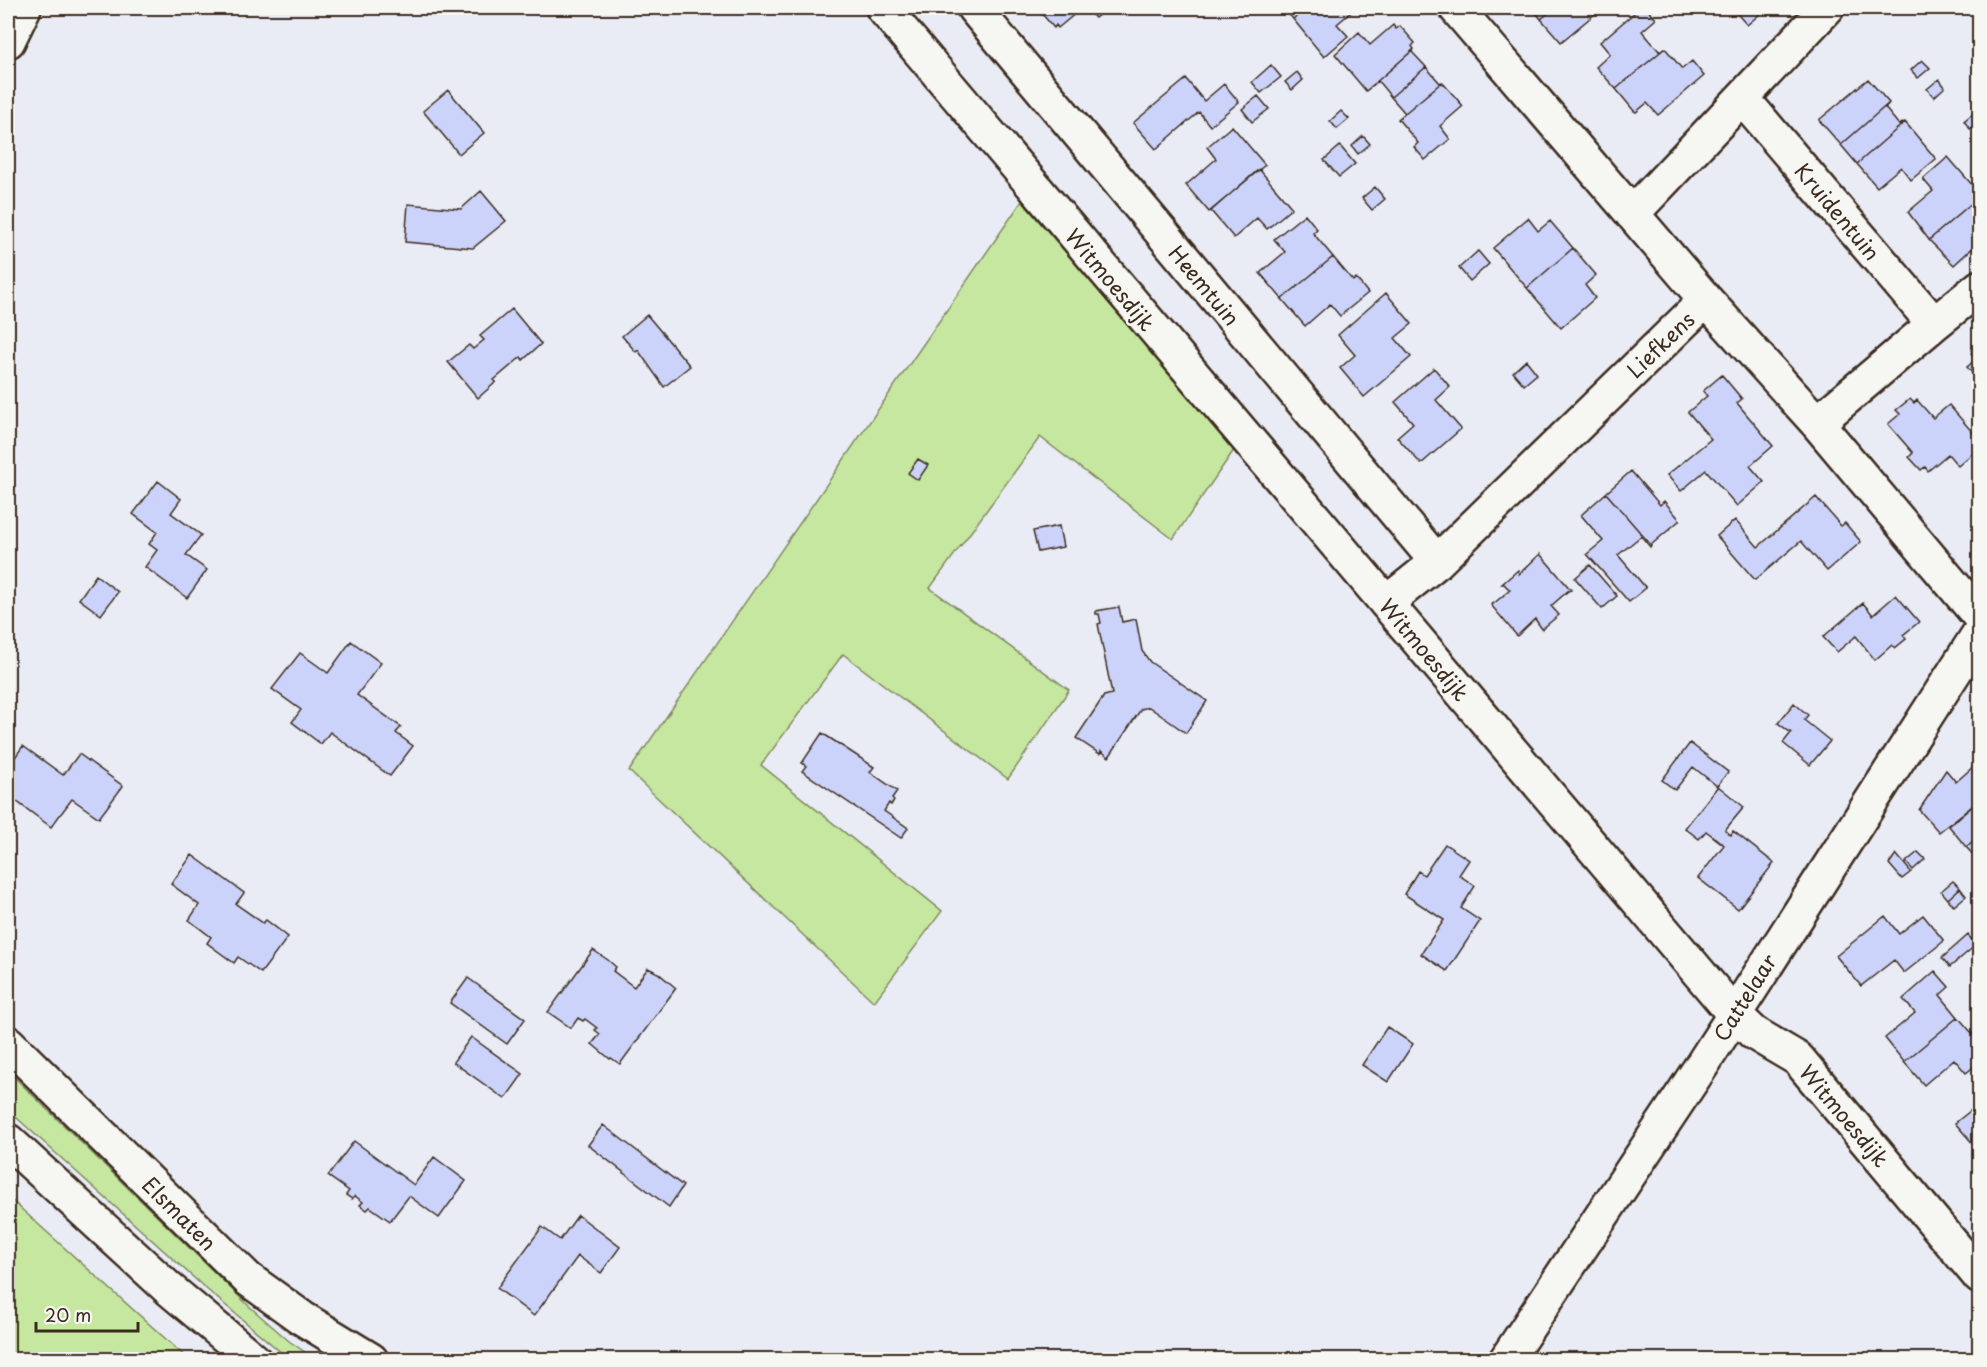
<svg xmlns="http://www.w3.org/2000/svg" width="1987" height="1367" font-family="'Playpen Sans',sans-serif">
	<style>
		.green { fill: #c5e7a0; stroke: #80885f; stroke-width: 1.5 }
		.building { fill: #ccd3fb; stroke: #3b2a1e; stroke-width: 1.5 }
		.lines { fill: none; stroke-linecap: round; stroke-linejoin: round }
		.street-casing { stroke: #3b2a1e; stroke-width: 38 }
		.street { stroke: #f6f6f2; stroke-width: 33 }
		.labels { text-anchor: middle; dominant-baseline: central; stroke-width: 5; stroke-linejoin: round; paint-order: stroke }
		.street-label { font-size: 21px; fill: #3b2a1e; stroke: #f6f6f2 }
	</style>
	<rect width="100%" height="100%" fill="#e9ecf5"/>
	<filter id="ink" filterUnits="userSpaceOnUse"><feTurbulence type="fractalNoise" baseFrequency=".0167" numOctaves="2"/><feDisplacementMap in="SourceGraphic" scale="12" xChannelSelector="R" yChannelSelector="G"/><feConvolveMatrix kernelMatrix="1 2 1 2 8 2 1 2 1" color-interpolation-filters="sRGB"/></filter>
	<g filter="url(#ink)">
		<path class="green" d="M1022,201l212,249 -61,89 -133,-102 -110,151 139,102 -61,89 -165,-125 -82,111 181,146 -68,91 -245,-231z
			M8,1071l242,236 39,34 26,18h-26l-85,-72 -196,-177z
			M8,1197l180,162h-180z"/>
		<path class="building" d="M1037,8h45l-24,20 -2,-3 -2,3z
			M1085,8h22l-12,10z
			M1283,8h24l-14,11z
			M1307,8h49l-19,16 11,12 -24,21 -31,-38z
			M1532,8h23l-14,11z
			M1555,8h47l-41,34 -20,-23z
			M1640,8h6l10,11 -14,12 17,20 6,-3 -49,41 -20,-22 14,-13 -10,-12z
			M1732,8h35l-20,17z
			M1393,25l3,4 4,-3 15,17 -3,3 2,3 -48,42 -31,-37 24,-22 11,13z
			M1665,48l17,21 10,-8 12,15 -46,39 -11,-12 -11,9 -2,-1 -18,-22z
			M1414,49l-2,3 14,15 -35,30 -13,-16 -12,10z
			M1922,60l8,8 -12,10 -7,-8z
			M1271,65l10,12 -20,16 -9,-11z
			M1426,67l14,16 2,-1 -44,37 7,-6 -14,-16z
			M1297,72l6,8 -11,10 -7,-8z
			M1186,79l18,22 20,-17 15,18 -29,24 -11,-14 -43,37 -23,-26z
			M1868,79l21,24 -48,42 -22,-25z
			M1939,79l6,8 -11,10 -7,-8z
			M1442,82l21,24 -23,20 10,13 -25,21 -11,-13 4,-4 -20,-24z
			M448,90l36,43 -25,21 -36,-43z
			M1258,96l11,13 -17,13 -10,-13z
			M1889,103l-4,5 14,17 6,-3 -48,42 -16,-19z
			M1341,111l8,8 -12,10 -7,-8z
			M1975,112l5,4v6l-10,7 -6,-8z
			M1905,122l31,37 -25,21 -10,-13 -24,20 -20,-23z
			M1232,126l33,39 -56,47 -23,-27 30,-26 -9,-12z
			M1363,136l7,8 -12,10 -6,-8z
			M1340,146l15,18 -16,13 -15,-17z
			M1948,157l32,37v2l-51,44 -21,-28 25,-21 -10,-12z
			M1259,169l33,39 -25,21 -10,-11 -23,20 -23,-27z
			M1375,187l10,12 -13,11 -10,-12z
			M481,191l25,30 -33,27 -68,-6 3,-38 53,5z
			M1980,196v48l-2,-1 -24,22 -25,-25z
			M1305,214l12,15 -4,4 20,24 -51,42 -22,-26 25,-21 -11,-13z
			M1528,218l10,13 12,-10 23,27 -46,40 -34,-40z
			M1573,248l23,27 -11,10 10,13 -34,30 -34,-40z
			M1478,251l11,13 -19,17 -11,-13z
			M1333,257l20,24 3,-3 12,15 -28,23 -10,-12 -25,22 -23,-27z
			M1386,293l26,31 -17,14 16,19 -47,40 -24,-29 15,-13 -17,-20z
			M512,309l29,35 -18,16 -2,-3 -27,23 2,2 -18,16 -30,-36 21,-17 4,4 11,-9 -4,-4z
			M647,315l43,51 -26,21 -26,-37 -2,2 -14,-16z
			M1980,346v36l-13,-15 9,-8 -5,-6z
			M1526,360l11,14 -13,11 -11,-13z
			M1434,368l16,19 -14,13 25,29 -40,35 -24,-27 16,-14 -18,-21z
			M1722,375l20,24 -5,4 36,43 -23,20 14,16 -27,24 -31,-36 -25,21 -14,-16 44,-36 -23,-27 19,-16 -4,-5z
			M1910,399l4,4 3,-3 16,18 16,-13 31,36v6l-22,19 -10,-12 -20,17 -3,-4 -4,3 -12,-13 4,-4 -25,-29 12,-10 -4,-4z
			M918,459l10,6 -10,15 -10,-7z
			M1631,471l29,34 4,-4 16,19 -29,25 -45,-52z
			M158,481l23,18 -10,14 30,22 -15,20 21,15 -20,28 -42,-31 12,-17 -8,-6 8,-12 -24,-18z
			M1606,493l45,52 -1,2 -9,-11 -23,19 28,33 -17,14 -42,-48 16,-13 -22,-26z
			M1816,497l25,29 4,-3 16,19 -34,29 -26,-30 -46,39 -38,-44 18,-16 23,27z
			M1059,526l4,21 -25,5 -5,-21z
			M1540,554l31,36 -3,1 -17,15 8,9 -17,14 -7,-10 -18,17 -26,-31 1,-2 1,1 17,-14 -6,-6h-2l16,-14 1,4z
			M1590,565l27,31 -15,13 -27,-31z
			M96,575l22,17 -17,23 -22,-16z
			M1896,595l23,27 -16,13 3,4 -11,9 -3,-3 -17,15 -19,-24 -19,16 -14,-15 40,-34 10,12z
			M1119,607l3,15 14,-3 6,32 8,11 57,39 -21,32 -37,-26 -8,2 -32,48 -8,-6 -1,3 -24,-16 28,-42 8,-2 -14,-70 3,-1 -2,-9h-3v-3z
			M351,641l30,22 -24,32 44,32 -5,6 17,13 -23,30 -60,-44 -9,12 -29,-22 9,-12 -29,-21 28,-36 28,20z
			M1794,703l14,12 -4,5 26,21 -20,24 -27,-22 8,-10 -13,-10z
			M822,733l52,34 -4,5 27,19 -5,7 2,2 -3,5 -2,-2 -5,8 24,17 -7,10 -99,-67 4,-5 -4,-3z
			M1690,743l38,29 -11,14 -24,-19 -18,23 -13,-10z
			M23,746l40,29 16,-21 44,32 -24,32 -27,-19 -21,28 -43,-32v-28z
			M1974,766l6,6v28l-41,32 -20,-22 27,-40 10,12z
			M1718,786l26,21 -19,23 6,5 2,-4 41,32 -36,46 -40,-31 26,-33 -18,-14 -7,8 -14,-11z
			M1980,800v35l-14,12 -17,-21z
			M1980,835v27l-14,-15z
			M1445,844l24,16 -10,15 16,11 -14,22 19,13 -33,50 -26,-17 23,-34 -40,-26 14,-23 6,4z
			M1918,852l7,7 -12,11 -7,-8z
			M1896,854l15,18 -9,7 -13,-15z
			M192,855l52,38 -8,11 27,19 3,-3 22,17 -27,36 -23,-16 -4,6 -27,-20 4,-6 -22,-17 10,-15 -28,-21z
			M1953,881l7,7 -12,11 -7,-8z
			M1960,888l6,8 -12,10 -6,-7z
			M1923,915l21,26 -40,32 -10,-13 -33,26 -25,-30 49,-40 14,18z
			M1968,935l8,10 -26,22 -8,-9z
			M593,950l15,10 8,7 -3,4 21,16 14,-19 10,5 18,15 -56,76 -9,-6 -1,1 -18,-15 8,-10 -5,-4 2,-2 -12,-9 -2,2 -5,-3 -7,10 -23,-16z
			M1935,971l14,16 -9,8 18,22 -54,45 -19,-24 30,-25 -12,-14z
			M468,978l57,41 -18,25 -57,-41z
			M1958,1017l19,22 3,-2v25l-14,11 -12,-14 -30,26 -20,-23z
			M1387,1027l26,17 -25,38 -26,-17z
			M471,1037l52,37 -18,25 -52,-37z
			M1980,1103v39l-5,4 -20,-23z
			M603,1125l80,61 -14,21 -81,-62z
			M354,1141l60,44 20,-28 32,24 -27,37 -30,-22 -19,25 -20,-14 -3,3 -7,-5 3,-3 -8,-6 -3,3 -6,-4 3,-4 -21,-15z
			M578,1215l42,32 -19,26 -23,-17 -44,60 -37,-28 45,-61 18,13z"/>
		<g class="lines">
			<g class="street-casing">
				<path id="street" d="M883,8l850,1005 21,20 44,26 182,218
					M974,8l463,554
					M8,41l16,-33
					M1742,98l192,226 -117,99
					M1632,214l195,-206
					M1706,300l111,123 163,194
					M1934,324l46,-37
					M1386,603l51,-41 269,-262 -250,-292
					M8,1043l240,236 54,39 69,42
					M8,1141l160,147 86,72
					M1506,1360l196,-295 278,-433"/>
			</g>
			<use href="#street" class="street"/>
		</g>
	</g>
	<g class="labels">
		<g class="street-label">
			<text transform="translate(1838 211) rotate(50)">Kruidentuin</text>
			<text transform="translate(1111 279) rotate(50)">Witmoesdijk</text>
			<text transform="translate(1205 285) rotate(50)">Heemtuin</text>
			<text transform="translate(1660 344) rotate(-44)">Liefkens</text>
			<text transform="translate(1425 649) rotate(50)">Witmoesdijk</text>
			<text transform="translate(1744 997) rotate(-58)">Cattelaar</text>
			<text transform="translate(1845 1115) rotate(50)">Witmoesdijk</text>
			<text transform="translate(180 1213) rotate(45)">Elsmaten</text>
		</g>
	</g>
	<rect width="1987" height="1367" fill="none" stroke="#f6f6f2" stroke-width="30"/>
	<rect x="15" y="15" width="1957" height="1337" fill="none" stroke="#3b2a1e" stroke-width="2" filter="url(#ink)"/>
	<path d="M36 1322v9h102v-9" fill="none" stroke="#3b2a1e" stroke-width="3"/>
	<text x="45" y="1322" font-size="18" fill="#3b2a1e" stroke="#f6f6f2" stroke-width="4.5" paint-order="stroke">20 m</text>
</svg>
